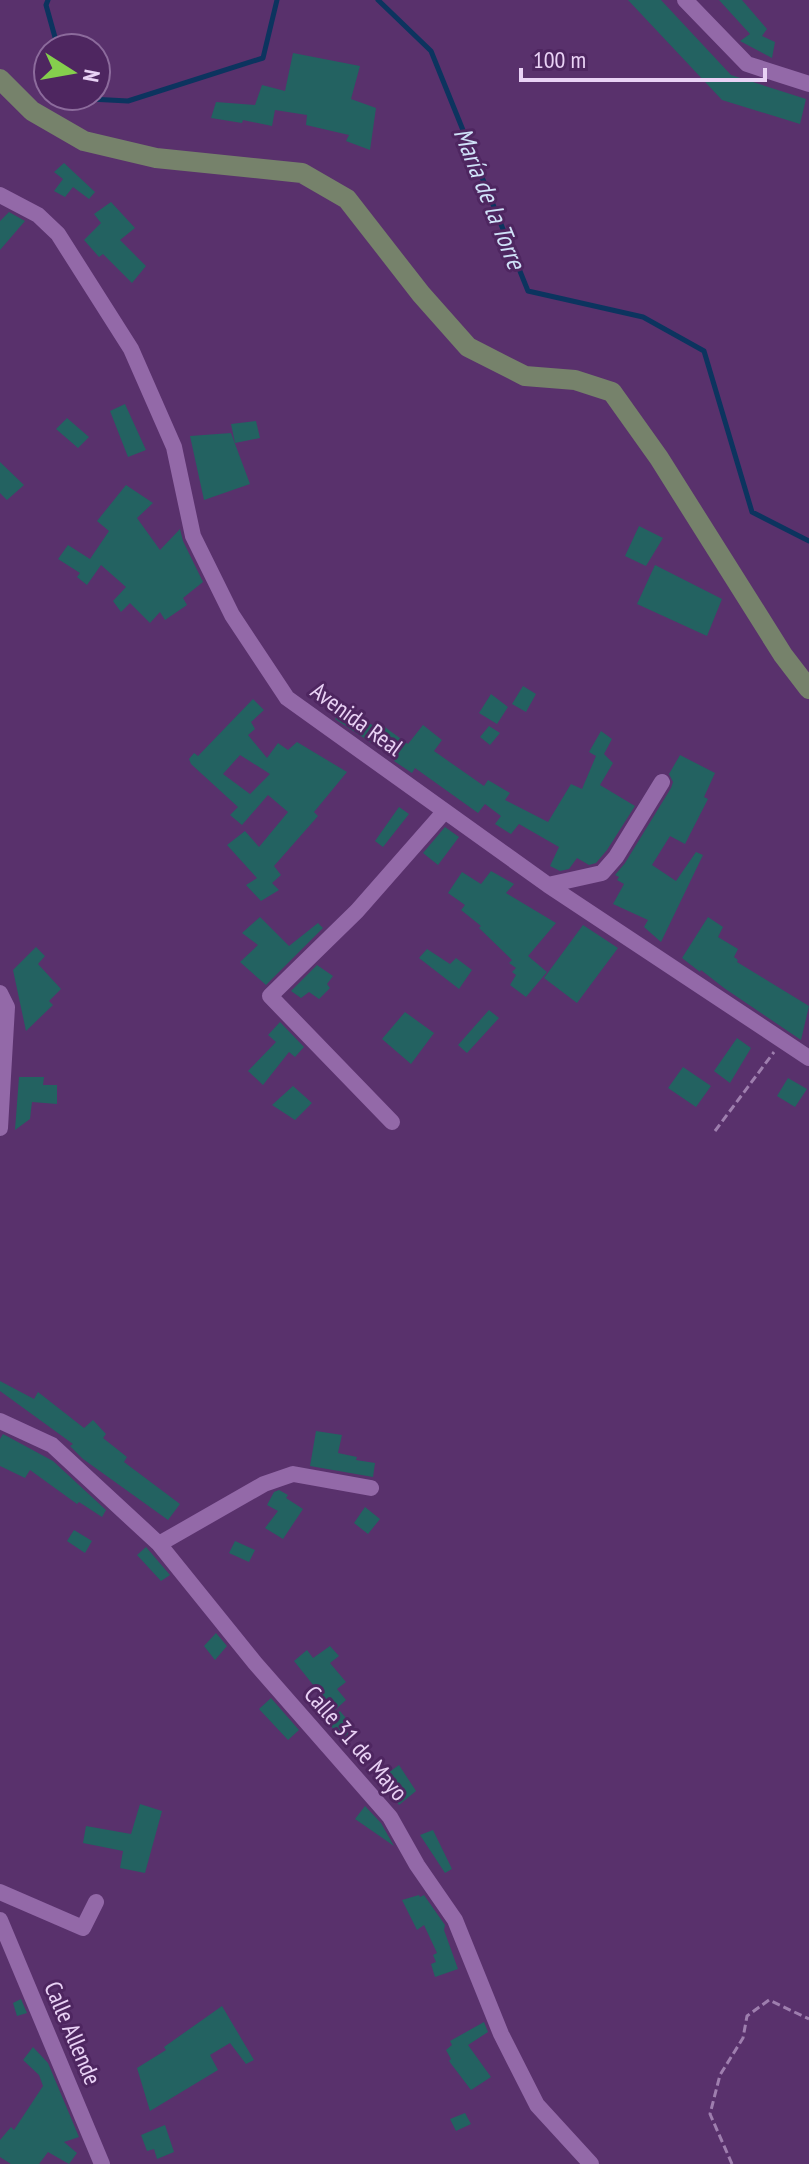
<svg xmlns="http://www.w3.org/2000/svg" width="809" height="2164" font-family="'PT Sans Narrow',sans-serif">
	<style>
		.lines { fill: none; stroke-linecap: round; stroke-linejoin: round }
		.stream { stroke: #0c345f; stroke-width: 5 }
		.building { fill: #236261; fill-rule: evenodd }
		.path { stroke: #9e7eae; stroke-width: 3; stroke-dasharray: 8 4; stroke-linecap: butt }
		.minor { stroke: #9369a8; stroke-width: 16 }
		.major { stroke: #76826b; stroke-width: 20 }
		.labels { text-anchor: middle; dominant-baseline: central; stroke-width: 6; stroke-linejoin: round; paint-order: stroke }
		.street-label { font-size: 24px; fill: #e9d2f5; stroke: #4e2660 }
		.water-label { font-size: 26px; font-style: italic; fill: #d0e2f8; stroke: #4e2660 }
	</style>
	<rect width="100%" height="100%" fill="#59316c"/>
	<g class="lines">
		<path class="stream" d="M48,0l-2,5 12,43
			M378,0l53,51 97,240 115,26 61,34 48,161 57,29
			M87,96l3,3 38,2 135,-43 14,-58"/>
	</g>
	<path class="building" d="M628,0h33l70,75 75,24 -6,25 -78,-24z
		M719,0h23l25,29 -5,7 13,6 -3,16 -32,-17 10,-7z
		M293,53l67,13 -9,33 25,9 -6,42 -24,-9 3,-6 -43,-10 1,-10 -32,-5 -3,16 -29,-6 -1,3 -31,-5 5,-16 39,3 7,-20 23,6z
		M64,163l31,29 -6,7 -16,-12 -8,10 -11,-6 9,-12 -9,-7z
		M111,202l24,26 -15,12 26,26 -14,17 -29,-29 -4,3 -15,-17 17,-17 -7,-9z
		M9,212l16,9 -25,29v-29z
		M125,404l21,46 -18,7 -18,-46z
		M67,418l22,19 -11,11 -22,-19z
		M256,421l4,17 -25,5 -4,-19z
		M231,433l19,51 -46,16 -14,-64z
		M0,462l24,23 -17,15 -7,-7z
		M126,485l27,18 -16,15 23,32 20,-21 3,12 20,41 -20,16 4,7 -22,15 -5,-8 -10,11 -20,-20 -9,9 -8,-11 13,-14 -25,-22 -14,20 -10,-8 3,-4 -22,-14 10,-14 22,14 19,-28 -12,-10z
		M639,526l24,12 -17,28 -21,-10z
		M655,565l67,34 -15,37 -70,-32z
		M523,686l13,8 -10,18 -14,-8z
		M491,694l17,13 -11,17 -18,-11z
		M253,699l11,11 -13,12 4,7 -7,6 19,23 11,-15 10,7 9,-8 50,30 -33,40 4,4 -44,50 7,9 -9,8 7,7 -18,11 -15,-16 11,-7 -30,-33 18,-14 14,16 29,-35 -20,-17 -26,30 -12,-10 8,-8 -47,-43 -2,-5 5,-6 4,3zM240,755l30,19 -20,20 -27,-20z
		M344,706l34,23 4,-4 26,19 15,-19 19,15 -8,11 50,35 4,-6 22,13 -5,7 43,22 23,-38 11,5 14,-33 -7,-4 12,-21 11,8 -8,15 9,9 -13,22 35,21 -28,44 -11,13 -7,2 -12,-7 -8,11 -9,2 -10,-5 9,-19 -40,-23 -8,10 -16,-10 6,-8 -16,-12 -7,9 -63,-45 -3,5 -18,-12 2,-2 -61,-40z
		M489,726l11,7 -10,12 -10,-8z
		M680,755l35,18 -11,24 4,2 -23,45 -15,-8 -18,29 24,16 20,-29 7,3 -42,87 -17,-15 4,-7 -35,-16 11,-20 -7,-4 2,-3 -4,-2 10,-12 46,-75 2,-6 -4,-8z
		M399,807l10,7 -26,33 -8,-6z
		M445,827l14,10 -21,28 -15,-12z
		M491,871l23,13 -8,9 50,30 -28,33 19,16 -21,25 -16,-12 6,-10 -4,-3 4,-4 -7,-5 3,-3 -33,-32 2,-2 -20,-16 4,-5 -17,-12 14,-21 19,12z
		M260,917l29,29 29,-23 5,5 -57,57 -26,-23 18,-17 -16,-12z
		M708,917l15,10 -5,10 20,12 -4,8 4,3 -1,2 72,44 -8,34 -77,-52 -23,-18 -1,2 -18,-14z
		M583,925l35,23 -41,55 -33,-25z
		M36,947l9,9 -7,8 23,25 -12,12 4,4 -27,26 -13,-61z
		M427,949l23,15 6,-6 16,12 -13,19 -40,-31z
		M317,965l16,11 -6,8 3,4 -11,11 -10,-7 -8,6 -10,-7z
		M489,1010l10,8 -32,35 -9,-8z
		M405,1012l29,21 -23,31 -29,-25z
		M280,1022l24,25 -9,10 -6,-5 -26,33 -15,-14 28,-29 -8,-7z
		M737,1038l14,10 -21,35 -16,-12z
		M683,1067l28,19 -15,21 -28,-19z
		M19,1077h25l-1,8h14v19l-25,-2 -2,17 -15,11z
		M788,1078l19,11 -12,18 -18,-11z
		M293,1086l19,17 -17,17 -23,-15z
		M0,1381l34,18 4,-7 46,36 9,-8 13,14 -3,4 24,19 -3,5 56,42 -12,16 -85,-61 -13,-13 3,-2 -73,-53z
		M316,1431l26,4 -4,18 19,4 -1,3 19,3 -2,14 -63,-11z
		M3,1434l50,27 53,49 -4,7 -23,-15 -2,2 -47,-34 -5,8 -25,-12v-27z
		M279,1490l9,5 -2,3 17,11 -20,30 -18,-11 13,-17 -11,-6 7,-13z
		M365,1507l15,12 -12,15 -14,-11z
		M74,1530l18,11 -7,12 -18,-12z
		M235,1541l20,9 -6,12 -20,-9z
		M146,1547l24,28 -9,6 -24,-26z
		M216,1633l11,13 -12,14 -11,-14z
		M330,1646l9,10 -9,7 16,19 -9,7 9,11 -12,11 -40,-50 13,-11 6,8z
		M271,1698l28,32 -11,10 -29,-31z
		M340,1711l15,18 -12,10 -15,-16z
		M399,1765l17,26 -17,14 -18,-27z
		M140,1804l22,7 -17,62 -25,-5 3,-17 -40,-8 3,-17 45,8z
		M365,1806l16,17 13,23 -39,-27z
		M433,1830l19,39 -7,4 -25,-38z
		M419,1895l1,2 4,-2 21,30 -1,5 14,39 -23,8 -4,-13 5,-2 -3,-7 4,-2 -13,-28 -7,5 -15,-30z
		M21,1999l6,14 -10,3 -4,-13z
		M222,2006l32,54 -8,4 -16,-21 -20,12 8,15 -68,41 -13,-43 29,-18 -2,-3z
		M484,2022l4,10 -20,13 23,32 -20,13 -22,-29 2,-2 -5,-9 6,-5 -2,-4z
		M33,2047l15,16 31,74 -15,5 13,11 -8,11 -21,-12 -9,12h-28l-11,-7v-17l11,-13 3,3 29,-44 -4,-11 -16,-15z
		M465,2113l6,11 -15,7 -6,-12z
		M165,2125l9,27 -17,7 -3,-10 -7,2 -6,-16z"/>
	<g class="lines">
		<path class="path" d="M715,1131l59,-79
			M732,2164l-22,-50 10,-39 23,-37 4,-22 22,-16 40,19"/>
		<path class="minor" d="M685,0l62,64 62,20
			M0,195l38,20 20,19 73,115 43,98 19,89 39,79 55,83 261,187 261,173
			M548,885l54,-12 14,-16 46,-75
			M0,993l7,14 -7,121
			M392,1122l-122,-126 87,-85 87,-99
			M0,1421l52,24 107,99 96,119 135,154 27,48 38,55 46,114 36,71 54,59
			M159,1544l105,-60 29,-10 78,14
			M0,1892l83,36 13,-26
			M0,1920l102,244"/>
		<path class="major" d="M0,79l32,32 52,30 72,17 146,15 45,26 74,95 47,53 57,29 50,4 37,12 47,66 124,197 26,34"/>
	</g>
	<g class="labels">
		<g class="street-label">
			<text transform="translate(357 719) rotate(36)">Avenida Real</text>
			<text transform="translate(356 1743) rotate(49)">Calle 31 de Mayo</text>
			<text transform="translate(73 2033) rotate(67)">Calle Allende</text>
		</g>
		<g class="water-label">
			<text transform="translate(490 198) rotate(68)">María de la Torre</text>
		</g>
	</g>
	<g transform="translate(72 72) rotate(101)"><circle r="38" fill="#4e2660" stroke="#8c6b9c" stroke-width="2"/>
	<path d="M0-6L14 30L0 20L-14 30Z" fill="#85cf4d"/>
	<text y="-12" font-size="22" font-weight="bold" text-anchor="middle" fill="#e9d2f5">N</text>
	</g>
	<path d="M521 68v12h244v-12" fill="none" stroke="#e9d2f5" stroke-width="4"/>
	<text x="533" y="68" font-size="24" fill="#e9d2f5" stroke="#4e2660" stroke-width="6" paint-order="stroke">100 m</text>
</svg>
